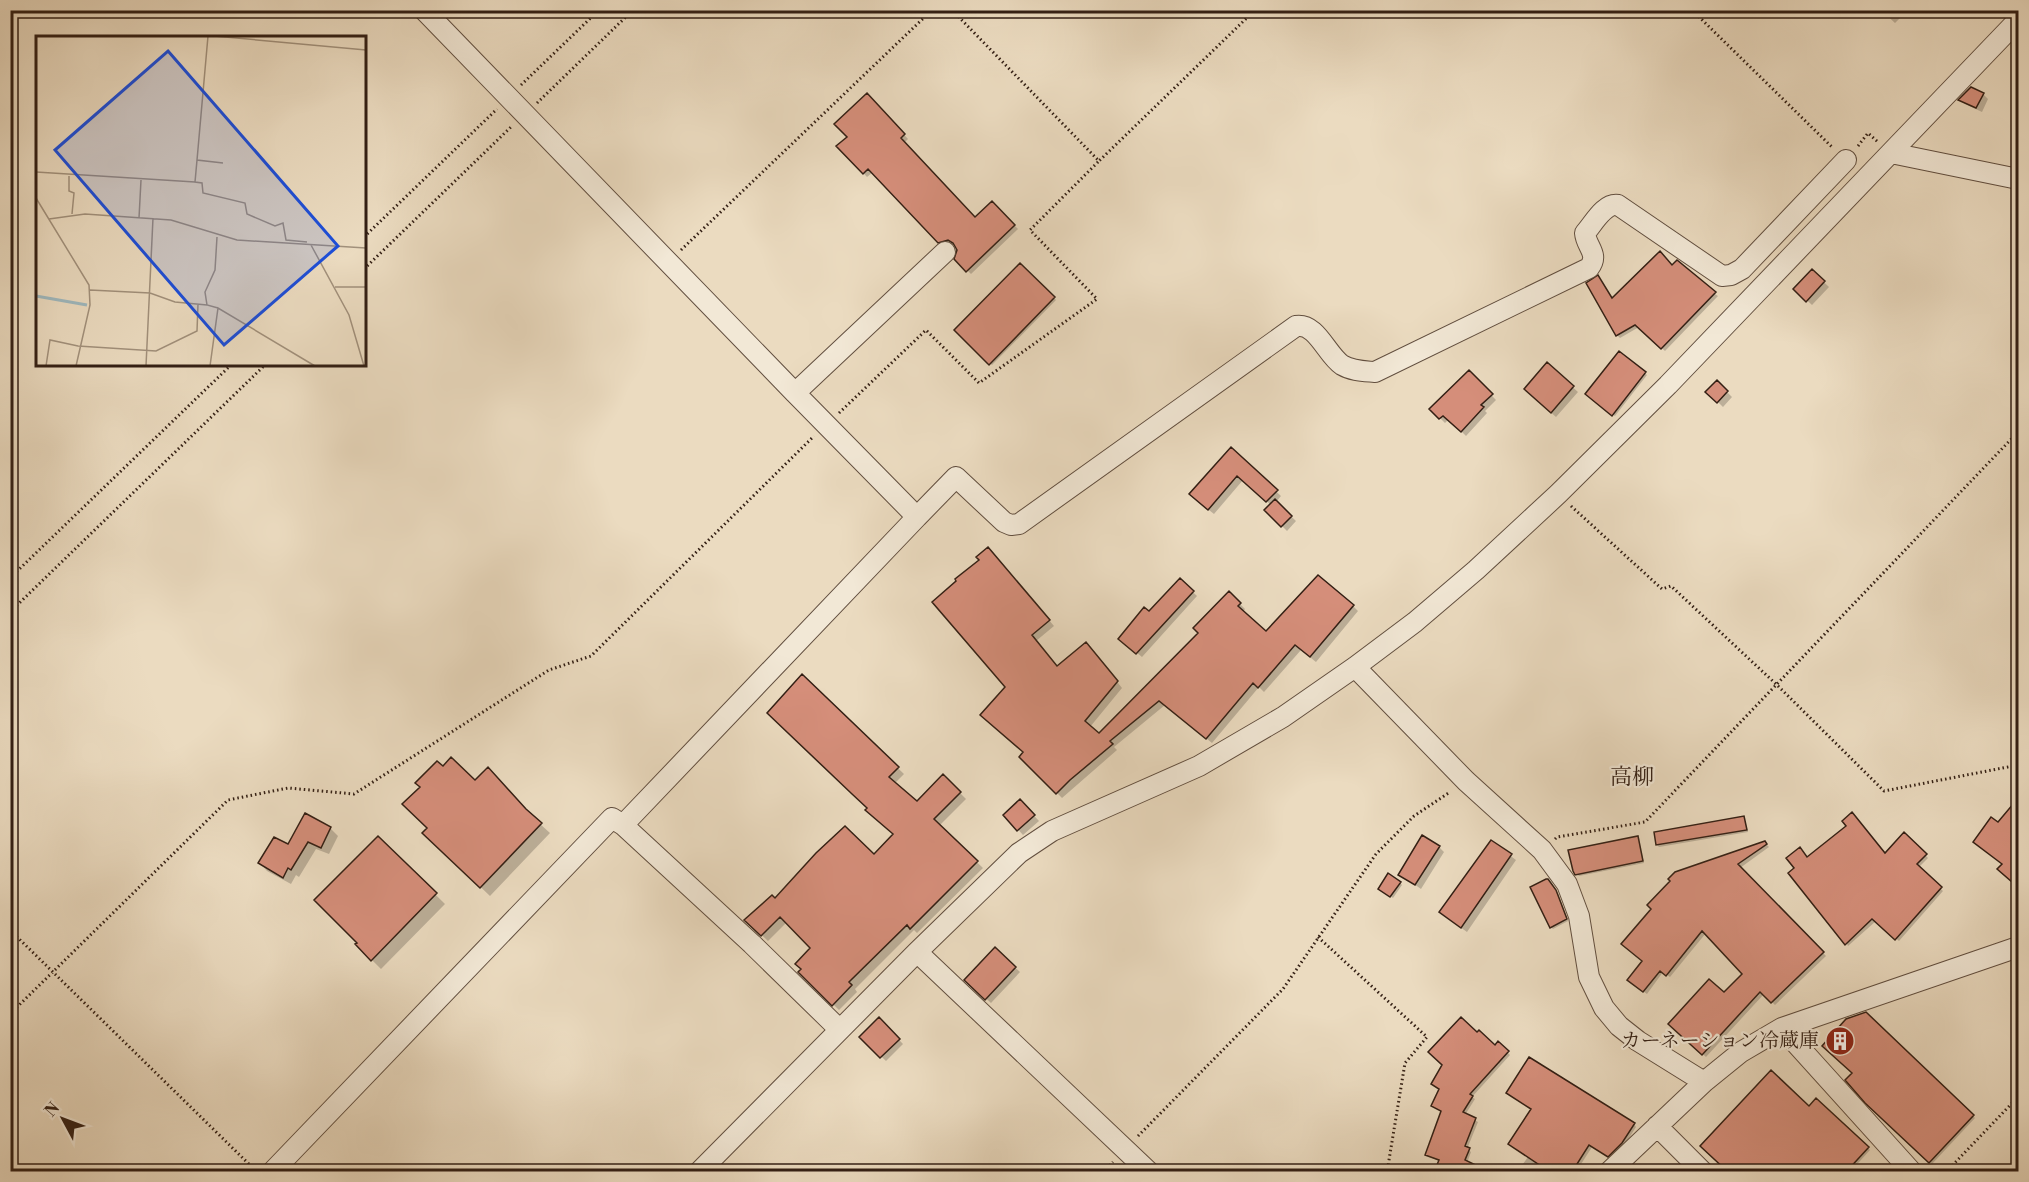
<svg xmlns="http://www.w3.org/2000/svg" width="2029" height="1182" font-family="'Libre Bodoni','Noto Serif JP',serif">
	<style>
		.shadow { fill: #0003 }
		.building { fill: #d58e7a; stroke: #331f14; stroke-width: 1.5 }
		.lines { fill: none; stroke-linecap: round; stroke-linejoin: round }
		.street-casing { stroke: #614e3f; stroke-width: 22 }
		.path { stroke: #331f14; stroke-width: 3; stroke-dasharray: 1.5 3; stroke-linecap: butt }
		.street { stroke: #f2e8d6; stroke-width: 20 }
		.labels { text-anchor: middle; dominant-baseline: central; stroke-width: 4.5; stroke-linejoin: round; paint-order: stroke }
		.poi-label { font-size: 20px; fill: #331f14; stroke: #f2e8d6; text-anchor: end }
		.quarter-label { font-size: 22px; fill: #331f14; stroke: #f2e8d6 }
		.inset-river { fill: none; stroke: #9eb8be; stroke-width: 3 }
		.inset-road { fill: none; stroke: #a1907b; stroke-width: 1.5 }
		.view { fill: #1d4ed8; fill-opacity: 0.15; stroke: #1d4ed8; stroke-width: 3 }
		.inset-edge { fill: none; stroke: #331f14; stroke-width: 3 }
	</style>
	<rect width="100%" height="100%" fill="#ebdbc0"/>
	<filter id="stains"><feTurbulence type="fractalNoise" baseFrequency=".00333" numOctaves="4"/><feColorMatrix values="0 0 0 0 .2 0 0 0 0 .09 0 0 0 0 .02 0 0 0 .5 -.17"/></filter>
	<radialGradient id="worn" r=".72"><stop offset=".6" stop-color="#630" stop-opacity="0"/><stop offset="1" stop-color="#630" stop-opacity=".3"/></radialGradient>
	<path class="shadow" d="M1881,10h27l-13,13z
		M1983,94l5,5 -6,13 -17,-8 -5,-4z
		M867,95l41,44 -4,4 71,76 17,-16 26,26 -47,45 -15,-15 2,-9 -2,-5 -3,-1 -10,2 -70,-74 -6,5 -28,-30 10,-10z
		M1020,265l36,35 -64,65 -36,-35z
		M1672,266l46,30 -53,55 -26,-24 -19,11 -3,-3 -19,-58 14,23z
		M1812,271l17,16 -17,18 -17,-16z
		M1619,353l28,22 -32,41 -26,-20z
		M1547,364l31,28 -22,25 -26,-23z
		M1469,372l27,28 -11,11 2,2 -21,23 -17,-17 -4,4 -14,-14z
		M1717,382l15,15 -9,10 -15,-15z
		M1231,449l50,47 -5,6 20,19 -9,10 -21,-21 5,-5 -28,-25 -29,34 -19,-15z
		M993,554l61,72 -18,15 21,27 34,-19 31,39 -32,39 9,8 101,-102 29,-40 16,16 -2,3 23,22 87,-28 5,5 -42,51 -15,-12 -37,42 -5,-5 -47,56 -47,-38 -51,42 3,3 -55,48 -41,-41 4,-5 -18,-65z
		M1180,580l17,16 -55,61 -17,-14z
		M802,676l102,98 -10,10 23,19 26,-27 23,23 -27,27 44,42 -66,65 -3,-3 -59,59 2,3 -18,18 -39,-38 12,-25 -25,-25 -19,19 -22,-21 29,-20 99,-44 21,-22 -26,-26z
		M475,782l54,32 21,19 -60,63 -66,-63 5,-5 -7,-40z
		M1020,801l19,20 -16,14 -18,-20z
		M1744,817l4,15 -89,15 -2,-2 -2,-12z
		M330,828l8,8 -9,18 -13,-5 -17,28 -3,-2 -5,9 -24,-13 -7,-8 29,-17z
		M1904,834l24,24 -10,10 25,23 -44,50 -23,-20 -28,25 -40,-87 77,-5z
		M378,838l67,66 -64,65 -9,-9z
		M1638,838l6,25 -65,13 -5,-5z
		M1492,842l24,18 -49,72 -21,-15z
		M1765,843l4,4 -29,21 86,88 -51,49 -11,-11 -58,63 -36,-33 54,-30 20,-20 -38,-41 -36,44 -7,-5 -16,22 -15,-11 11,-22 -20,-17z
		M1439,847l5,5 -23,37 -21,-15z
		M1550,882l8,11 10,28 -15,8 -2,-2z
		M1400,883l2,2 -9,13 -11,-8z
		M995,949l25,23 -29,31 -25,-23z
		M1866,1013l109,105 -43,46 -62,-59 -16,-32z
		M879,1019l24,25 -17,17 -25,-24z
		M1477,1034l18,13 3,-4 12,12 -38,42 3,2 -10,16 13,7 -11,27 4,3 -4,11 -27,-1 -13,-7 15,-44z
		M1816,1100l54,50 -20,22h-120z
		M1634,1124l2,3 -12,19 -13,12 -19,-11 -16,25h-59l11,-15z"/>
	<path class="building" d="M1971,87l13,6 -8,15 -18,-8z
		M867,93l38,41 -4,4 74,79 17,-16 23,24 -49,47 -12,-13 3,-9 -4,-7 -5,-3 -10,3 -70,-74 -5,5 -27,-28 11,-9 -13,-13z
		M1660,251l12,14 5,-5 39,32 -55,57 -26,-24 -19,11 -30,-53 12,-8 14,23z
		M1020,263l35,34 -66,68 -35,-35z
		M1812,269l13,12 -19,21 -13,-13z
		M1619,351l27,21 -34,44 -27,-22z
		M1547,362l27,24 -23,27 -27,-24z
		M1469,370l24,24 -12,11 3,2 -23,25 -18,-16 -4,3 -10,-10z
		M1717,380l11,11 -11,12 -12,-11z
		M1231,447l47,43 -12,12 -29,-26 -29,34 -19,-16z
		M1275,499l17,17 -11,11 -17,-17z
		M988,547l62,73 -18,15 25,31 29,-24 32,39 -33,40 14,12 99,-100 -5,-5 36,-37 12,12 -3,3 28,25 52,-56 36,30 -44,52 -15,-12 -37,43 -5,-5 -47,56 -47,-38 -49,40 3,3 -43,36 -14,14 -37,-37 4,-5 -43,-37 25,-28 -73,-85 24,-21 -1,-2 24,-19 -3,-3z
		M1180,578l14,13 -58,63 -18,-15 26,-32 5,4z
		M802,674l97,93 -10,10 28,24 26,-27 18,18 -27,27 44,42 -68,68 -3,-4 -58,57 3,3 -20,21 -34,-34 3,-3 -6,-5 15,-16 -30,-31 -19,19 -17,-16 28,-25 3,3 41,-45 29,-27 29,28 19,-20 -28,-24 2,-2 -15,-14 -85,-81z
		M451,757l24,23 13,-13 38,42 16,14 -62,65 -58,-55 5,-5 -25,-24 18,-17 -5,-4 22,-22 6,5z
		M2019,797v91l-22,-19 5,-5 -29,-22 18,-25 7,5z
		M1020,799l15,16 -18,16 -14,-16z
		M1852,812l33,41 19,-21 23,22 -10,10 25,23 -47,53 -23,-21 -27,26 -57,-72 6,-5 -8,-10 14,-11 7,10 39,-31 -4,-5z
		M305,813l26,14 -10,21 -13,-6 -17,28 -3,-2 -5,10 -25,-15 16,-26 14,7z
		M1744,816l3,14 -91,15 -2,-13z
		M1422,835l18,11 -25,39 -17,-10z
		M378,836l59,57 -66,68 -16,-17 2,-1 -43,-43z
		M1638,836l5,25 -68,14 -2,-4 -5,-21z
		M1491,840l21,14 -51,74 -22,-16z
		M1765,841l2,3 -29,20 86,88 -53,51 -11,-11 -58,63 -34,-31 41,-45 15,13 18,-18 -40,-43 -36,45 -6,-5 -17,21 -16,-12 15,-19 -21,-17 30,-35 -4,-4 23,-24 -2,-2 7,-7z
		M1388,873l13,9 -11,15 -12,-8z
		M1546,879h2l8,11 11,29 -17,9 -20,-41z
		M995,947l21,20 -31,33 -21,-20z
		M1866,1012l108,103 -45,48 -64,-60 -20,-23 7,-7 -30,-27 24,-27z
		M879,1017l21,22 -20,19 -21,-21z
		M1461,1017l16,15 2,-2 16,15 3,-4 11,10 -39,43 3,2 -10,16 13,6 -11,28 5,2 -5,12 25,12h-56l5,-12 -14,-5 16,-44 -10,-5 8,-17 -8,-5 11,-19 -14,-13z
		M1529,1057l106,66 -13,20 -14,14 -19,-12 -17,27h-22l-42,-28 23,-35 -25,-16z
		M1771,1070l38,36 7,-8 53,49 -23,25h-118l-28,-26z"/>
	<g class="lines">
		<g class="street-casing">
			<path id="street" d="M424,10l371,383 150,-141
				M1891,153l127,26
				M795,393l122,124 39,-40 48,45 7,3 8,-1 277,-198c21,-3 30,28 46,39 10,6 22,6 33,7l214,-104c11,-14 -3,-21 -4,-35 9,-10 19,-30 33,-28l104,71 9,-1 11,-6 104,-109
				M1355,667l111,114 76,69 25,34 12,32 10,61 15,31 15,18 19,15 66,41 37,-30 41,-24
				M623,825l129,119 87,85
				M917,952l232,220
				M1657,1126l46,46
				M272,1172l340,-354 11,7 294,-308
				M699,1172l218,-220 102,-99 33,-22 147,-65 84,-49 72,-50 60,-45 61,-52 82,-76 110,-109 350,-365
				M1609,1172l95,-90
				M1912,1172l-130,-144 236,-81"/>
		</g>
		<path class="path" d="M952,10l147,151 156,-151
			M1692,10l141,138
			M521,85l78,-75
			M537,103l96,-93
			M1858,146l10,-13 10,9
			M364,237l133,-128
			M681,250l251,-240
			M364,269l148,-143
			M839,413l87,-83 53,53 118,-84 -67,-69 69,-69
			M1571,506l91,83 9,-3 106,99 107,106 134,-26
			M10,578l222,-214
			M10,612l256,-248
			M1555,839l2,-2 88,-15 373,-390
			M10,930l245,240
			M1318,937l109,100 -22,26 -18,109
			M10,1014l218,-214 60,-12 66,6 195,-124 42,-14 223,-220
			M1138,1136l145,-147 93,-135 38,-38 36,-24
			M1103,1172l10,-10
			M1946,1172l72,-75"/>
		<use href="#street" class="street"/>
	</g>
	<defs>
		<g id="building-disc" transform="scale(1.5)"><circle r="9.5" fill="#8f2418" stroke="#f2e8d6"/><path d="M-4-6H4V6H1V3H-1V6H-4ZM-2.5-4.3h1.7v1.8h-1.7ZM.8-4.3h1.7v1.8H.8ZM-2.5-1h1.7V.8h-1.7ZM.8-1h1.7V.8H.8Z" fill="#fff"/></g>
	</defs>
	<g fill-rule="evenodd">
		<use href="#building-disc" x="1840" y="1041"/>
	</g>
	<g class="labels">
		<g class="poi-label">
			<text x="1819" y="1041">カーネーション冷蔵庫</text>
		</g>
		<g class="quarter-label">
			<text x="1632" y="777">高柳</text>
		</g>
	</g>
	<g transform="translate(36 36)">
		<rect width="330" height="330" fill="#ebdbc0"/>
		<path class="inset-river" d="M0,260l51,9"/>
		<path class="inset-road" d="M172,0l-11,124 26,3M178,0l152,14M161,124l-2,22 7,1 1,10 42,10 2,11 28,12 8,-3 3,17 21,2M0,136l159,10M33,140v15l5,2 -2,21M0,162l53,87 1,20 -14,61M103,182l2,-38M13,183l36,-5 86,6 66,20 129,8M181,201l-2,33 -10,22 2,13 11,3M275,209l38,70 15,51M299,251h31M54,254l60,3 25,9 32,3M10,330l4,-26 28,6 78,5 41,-20 1,-27M110,330l7,-148M174,330l8,-58 97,58"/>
		<path class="view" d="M132,15l170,195 -114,99 -169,-195z"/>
		<rect width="330" height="330" class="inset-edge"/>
	</g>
	<rect width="2029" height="1182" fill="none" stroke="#ebdbc0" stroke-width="36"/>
	<rect x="12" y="12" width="2005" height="1158" fill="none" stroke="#331f14" stroke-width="3"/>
	<rect x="18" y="18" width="1993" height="1146" fill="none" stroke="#331f14" stroke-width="1.5"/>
	<g transform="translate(63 1119) rotate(311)" stroke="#f2e8d6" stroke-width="4.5" paint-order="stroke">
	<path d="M0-4.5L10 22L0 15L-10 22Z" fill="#331f14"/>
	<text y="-9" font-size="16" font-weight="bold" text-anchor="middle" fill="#331f14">N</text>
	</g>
	<rect width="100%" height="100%" filter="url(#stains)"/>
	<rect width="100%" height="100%" fill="url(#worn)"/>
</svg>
